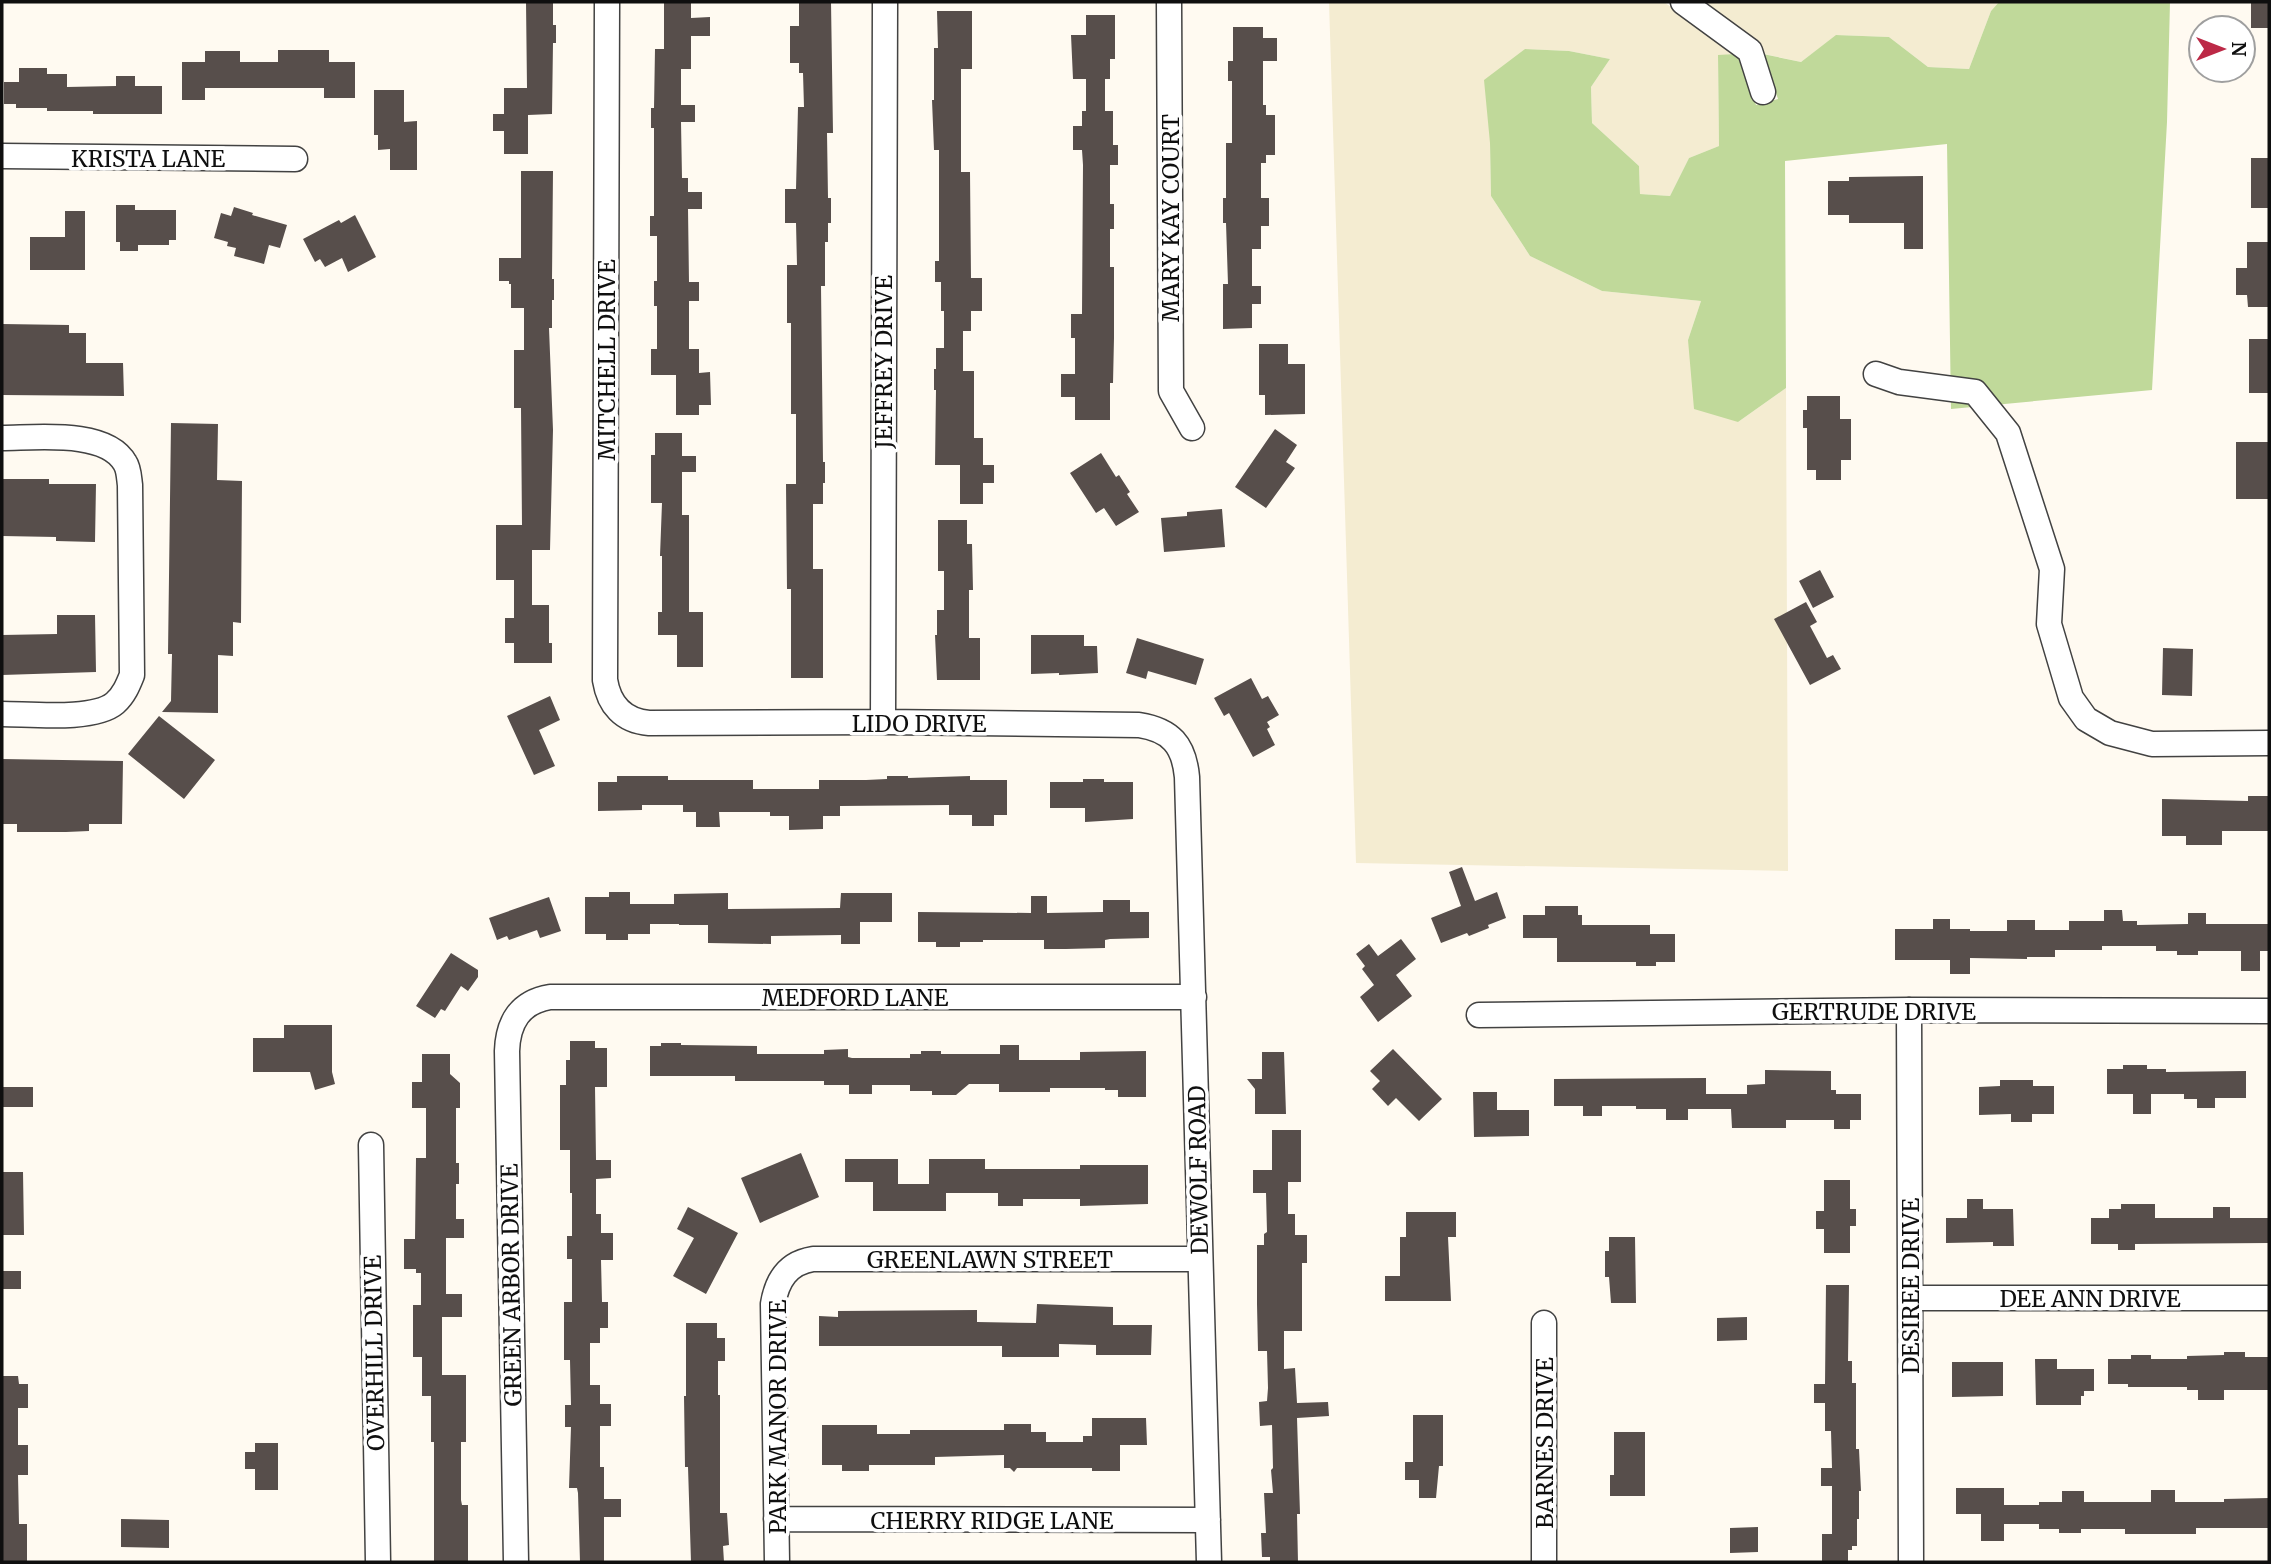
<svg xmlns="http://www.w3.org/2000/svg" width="2271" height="1564" font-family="Merriweather,serif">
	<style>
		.farmland { fill: #f4ecd1 }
		.forest { fill: #c0d99a }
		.building { fill: #574e4b }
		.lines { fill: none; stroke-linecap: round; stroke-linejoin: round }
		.minor-casing { stroke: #424242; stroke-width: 27 }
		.minor { stroke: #fff; stroke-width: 24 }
		.labels { text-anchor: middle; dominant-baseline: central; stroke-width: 7; stroke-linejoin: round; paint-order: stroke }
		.street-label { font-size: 23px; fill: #0f0f0f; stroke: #fff }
	</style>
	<rect width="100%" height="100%" fill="#fffaf1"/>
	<path class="farmland" d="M1329,2h335l71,52 -17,2 1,90 -30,12 -19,38 -30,-2 -1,-28 -47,-43 -1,-36 19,-28 -41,-8 -44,-2 -35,94 1,53 39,60 72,35 99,10 -13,39 50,82 48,-34 2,483 -432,-8z
		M1701,2h298l-8,9 -22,58 -41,-2 -39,-30 -52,-2 -36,27 -37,-8z"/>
	<path class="forest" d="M1999,2h171l-3,120 -15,268 -201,19 -4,-265 -162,17 1,227 -48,34 -44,-13 -6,-69 13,-39 -99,-10 -72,-35 -39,-60 -1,-53 -6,-63 41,-31 44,2 41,8 -19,28 1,36 47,43 1,28 30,2 19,-38 30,-12 -1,-91 17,-1 5,3 16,48 22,-6 -15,-45 38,8 35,-27 53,2 39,30 41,2 22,-58z"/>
	<path class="building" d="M526,2h27v23h3v18h-3l-1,71 -24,1v39h-24v-23h-11v-17h11v-26h23z
		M664,2h27v16l19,-1v19h-19v33h-10v36h14v17h-14l1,56h6v14h14v17h-14l1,73h10v19h-10v48h10v24l11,-1 1,33h-12v10h-23v-40h-25v-26h6v-43h-3v-25h3v-45h-7v-20h4v-88h-3v-20h3l1,-59h9z
		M799,2h32l2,131h-6l1,65h3v25h-3v19h-3v44h-4l2,176h2v21h-2v21h-10v65h10v109h-32v-89h-4l-1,-105h10v-70h-5v-91h-4v-58h10l-1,-42h-11v-34h11l2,-82h6l-1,-34h-4v-10h-9v-37h9z
		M2251,2h18v26h-18z
		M937,11h35v58h-11v103h9l1,106h11v33h-11v20h-8v40h11v67h9v27h11v18h-11v21h-23v-39h-25l1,-75h-2v-21h2v-21h8v-37h-3v-29h-6v-21h4v-111h-5l-2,-50h2v-52h4z
		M1086,15h29v44h-5v20h-5v32h8v34h5v20h-8v39h4v25h-4v38h4v71l-1,45h-3v37h-35v-23h-14v-23h14v-36h-4v-24h11l1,-149 -1,-15h-9v-24h9v-15h4v-32h-13l-2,-44h15z
		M1233,27h30v11h14v23h-14v44h3v10h9v40h-9v8h-5v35h8v28h-8v23h-9v37h9v18h-9v24l-29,1v-45h5l-2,-61h-3v-25h3v-55h6v-62h-4v-20h5z
		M278,50h51v12h26v36h-31v-10h-119v12h-23v-38h23v-11h35v11h38z
		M19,68h28v6h20v13l49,-1v-10h19v10h27v28h-69v-3h-46v-3h-31v-4h-12v-22h15z
		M374,90h30v32l13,-1v49h-27v-21l-12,1v-15h-4z
		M2251,158h18v50h-18z
		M521,171h32l-1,108h2v21h-2v28h-3l4,102 -3,120h-18v55h17v38h3v20h-38v-20h-9v-25h9v-38h-18v-55h26l-1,-117h-7v-58h10v-42h-13v-24h-2v-3h-10v-23h22z
		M1923,176v73h-19v-26h-55v-8h-21v-34h21v-4z
		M116,205h19v5h41v30h-7v5h-31v6h-18v-9h-4z
		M234,207l19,6 -1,2 35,10 -7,23 -11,-3 -5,19 -30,-8 2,-8 -9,-2 1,-4 -14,-4 7,-25 10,3z
		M65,211h20v59h-55v-33h35z
		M355,215l21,42 -28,15 -6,-14 -17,9 -5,-8 -5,3 -12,-23 36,-19 2,3z
		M2247,242h22v65h-21l-1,-12h-11v-27h11z
		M2,324l67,1v8h17v30h37l1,33 -122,-1z
		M2249,339h20v54h-20z
		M1259,344h29v20h17v50l-40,1v-20h-6z
		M1807,396h33v23h11v41h-10v20h-25v-10h-9v-42h-4v-18h4z
		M171,423l47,1 -1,56 25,1 -1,142 -8,-1v34l-15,-1v58l-56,-1 9,-11 1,-47h-4z
		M1275,429l22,16 -11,17 9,6 -29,40 -31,-21z
		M655,433h27v23h14v16h-14v43h7v97h14v55h-26v-32h-19v-23h4v-56h-2l2,-53h-11v-48h4z
		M2236,442h33v57h-33z
		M1101,453l15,24 3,-2 11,17 -3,2 12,18 -23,14 -12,-18 -8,5 -26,-40z
		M2,479h47v5h47l-1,58 -39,-1v-4l-54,-1z
		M1222,509l3,38 -61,5 -3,-34 26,-2v-4z
		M938,520h29v24h5l1,46h-4v48h11v42h-43l-2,-45h2v-25h7v-39h-6z
		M1820,570l14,27 -21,11 -14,-27z
		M1806,602l11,20 -7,4 17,32 6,-3 8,14 -31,16 -36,-66z
		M57,615h38l1,57 -94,3v-40l55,-1z
		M1031,635h53v11h13l1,27 -39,2v-2l-28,1z
		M1137,638l67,21 -8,26 -48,-14 -2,8 -20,-6z
		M2163,648l30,1 -1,47 -30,-1z
		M1251,678l11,21 6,-3 11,19 -12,7 3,5 -3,2 8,16 -22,12 -24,-44 -5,3 -10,-18z
		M550,696l10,24 -21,10 16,36 -21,9 -27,-59z
		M159,716l56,44 -31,39 -56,-45z
		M2,759l121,2 -1,63h-33v7l-23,1h-49v-8h-15z
		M617,776h51v4h85v9h66v-9h47l21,-1v-3h21v2l62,-2v4h37v35h-13v11h-22v-11h-23v-10l-109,1v10h-17v13l-34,1v-14h-19v-4h-51l1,15h-24v-15h-13v-7h-41v5l-44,1v-29h19z
		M1083,779h21v3h29v37l-48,3v-14h-35v-26h33z
		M2248,796h21v35h-47v14h-36v-9h-24v-37l86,2z
		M1462,867l13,34 22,-9 9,26 -18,7 1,3 -20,8 -2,-3 -26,10 -10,-25 30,-12 -12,-34z
		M609,892h21v12h44v-10l54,-1v16l112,-1 1,-15h51v29h-32v22h-19v-9l-70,1v8l-63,-1v-18h-29v-1h-29v10h-22v6h-22v-6h-21v-37h24z
		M1031,896h16v17l56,-1v-12h27v12h19v26l-39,1 -5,1v8l-39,1h-22v-9h-61v2h-23v5h-24v-5h-18v-30l113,1z
		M549,897l12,34 -21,7 -3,-8 -28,10 -2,-4 -10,4 -8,-22z
		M1545,906h33v9h4v10h68v9h25v28h-19v4h-20v-4h-79v-24h-34v-23h22z
		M2104,910h18l1,11h14v4l51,-1v-11h18v11h63v27h-9v20h-19v-20h-43v4h-21v-4h-21v-5h-54v4h-47v7h-28v2l-57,-1v16h-20v-14h-55v-31h38v-10h17v10h20v2h37v-11h28v10h34v-9h35z
		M1401,939l15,20 -20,16 16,21 -34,26 -18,-25 14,-12 -12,-16 3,-3 -9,-12 13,-10 9,12z
		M451,953l27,17v7l-10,14 -7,-5 -16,25 -4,-2 -6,9 -19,-12z
		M284,1025h48v47l3,12 -20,6 -5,-18h-57v-34h31z
		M570,1041h25v7h12v39h-12l1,73h15v18l-15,1v35h5v19h12v27h-12l1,42h6v26h-8v15h-10v42h10v19h11v22h-11v41h4v32h17v18h-17v45h-24l-2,-69 -1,-5h-8l2,-61h-6v-22h6l-1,-45h-6v-58h8v-43h-5v-23h5v-43h-2v-43h-10v-65h6v-25h4z
		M661,1043h20v2l76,1v8h67v-4l24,-1v8l4,1h58v-4h11v-3h20v3h59v-9h19v15h61v-8l66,-1v46h-28v-7h-13v-2h-55v4h-51v-8h-30l-13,11h-24v-4h-22v-6h-38v9h-23v-9h-25v-4h-89v-5h-85v-30h11z
		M1393,1049l49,50 -23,22 -23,-23 -8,8 -16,-17 8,-8 -10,-10z
		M1262,1052h22l2,62h-31v-25l-8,-10h15z
		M422,1054h28v20l10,9v25h-4v55h3v21h-3v35h8v19h-18v56h16v23h-20v58h24v67h-5v58l1,5h6v57h-34v-120h-3v-46h-9v-39h-9v-52h8v-32h-5v-4h-12v-30h11l1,-81h10v-50h-14v-26h10z
		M2123,1065h24v4h19v3l80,-1v27h-31v10h-18v-9h-13v-5h-33v20h-18v-20h-26v-25h16z
		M1765,1070l66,1v19h5v4h25v26h-11v9h-16v-9h-48v8h-54l-1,-19h-43v11h-22v-11h-30v-3h-34v10h-19v-10h-29v-27l152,-1v16h41v-9l18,-1z
		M2000,1080h33v6h21v28h-22v8h-21v-8l-32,1v-28l21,-1z
		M2,1087h31v20h-31z
		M1473,1092h24v18h32v26l-55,1z
		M1272,1130h29v52h-13v32h7v21h12v28h-5v68h-18v38l11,-1 2,35 31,-1 1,14 -32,2 3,96h-3l1,48h-24l-4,-1v-4h-8l-1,-24h5l-2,-40h9l-2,-23 2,-2 -1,-43 -12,1 -1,-24 8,-1 1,-13 -1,-37h-9l-1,-47v-59h7v-11l3,-2 -1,-39h-13v-23h19z
		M801,1153l18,44 -59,26 -19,-45z
		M845,1159h53v25h31v-25h56v10h95v-4h68v39l-68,2v-7h-57v7h-25v-13h-52v18h-73v-29h-28z
		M2,1172h21l1,63h-22z
		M1824,1180h26v29h6v17h-6v27h-26v-24h-8v-18h8z
		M1967,1199h16v10h30l1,37h-21v-4l-47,1v-25h21z
		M2121,1204h34v14h58v-11h17v11h39v25l-134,1v6h-17v-6h-27v-26h18v-9h12z
		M688,1207l50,26 -32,61 -33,-18 21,-38 -17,-9z
		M1406,1212h50v25h-8l3,64h-66v-25h15v-39h6z
		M1609,1237h26l1,66h-25l-2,-26h-4v-26h4z
		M2,1271h19v18h-19z
		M1826,1285h23l-1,76h4v22h4v66h3l2,42h-2v28h-2v27h-5v4h-4v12h-26v-28h10v-48h-11v-18h11l-1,-37h-6v-28h-11v-19h11z
		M1037,1304l76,3v18h39l-1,30h-55v-10l-37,-1v13h-57v-11h-183v-30l19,1v-6l139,-1v12l59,1z
		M1747,1317v23l-30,1v-23z
		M686,1323h31v15h8v23h-7v34h2v118h7l2,32 -6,1 1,16h-33l-3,-95h-3l-1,-71h2z
		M2224,1352h21v5h24v33h-45v10h-26v-10h-11v-3h-59v-3h-20v-25h23v-4h20v4h36v-3l37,-1z
		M2035,1359h22v10h37v22h-10v5h-3v9h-45z
		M1952,1362h51v34l-51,1z
		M2,1376h16l1,8h9v24h-10v37h10v30h-10l1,49h8v38h-25z
		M1413,1415h30v51h-4l-3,32h-17v-18h-14v-18h8z
		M1092,1418h54l1,27h-27v26h-28v-3h-75l-3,4 -4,-4h-6v-13l-69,2v8h-66v6h-27v-6h-20v-40h55v9h33v-4h94v-6h27v8h15v10h37v-6h9z
		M1614,1432h31v64h-35v-21h4z
		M255,1443h23v47h-23v-21h-10v-17h10z
		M1956,1488h48v17h35v-3h23v-11h22v11h67v-12h24v12h49v-3l45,-1v30h-73v6h-71v-5h-44v4h-22v-4h-20v-5h-35v17h-23v-27h-25z
		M121,1519l48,1v28l-48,-1z
		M1758,1527v25l-28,1v-25z"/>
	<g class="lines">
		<g class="minor-casing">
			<path id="minor" d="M607,2l-2,678c4,25 18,41 44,43l234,-1 256,3c32,5 45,20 48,52l22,785
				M1169,2l2,389 21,37
				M1683,2l67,49 13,41
				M2,156l293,3
				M1876,374l23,8 76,10 33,41 44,136 -3,55 22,74 15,21 24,14 42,11 117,-1
				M2,438c33,0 104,-9 123,25 4,6 4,15 5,22l2,190c-4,10 -8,20 -17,28 -21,18 -85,11 -113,11
				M883,722l2,-720
				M1909,1010l2,552
				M1479,1015l430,-5 360,1
				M371,1145l7,417
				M1910,1298h359
				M1544,1323v239
				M776,1519l432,1
				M516,1562l-9,-511c1,-29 13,-49 43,-54h644
				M777,1562l-4,-258c4,-24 15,-41 40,-45h387"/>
		</g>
		<use href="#minor" class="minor"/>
	</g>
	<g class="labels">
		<g class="street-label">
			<text x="148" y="158">KRISTA LANE</text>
			<text transform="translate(1170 218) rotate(-90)">MARY KAY COURT</text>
			<text transform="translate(606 360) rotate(-90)">MITCHELL DRIVE</text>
			<text transform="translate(883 362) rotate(-90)">JEFFREY DRIVE</text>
			<text x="919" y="723">LIDO DRIVE</text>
			<text x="855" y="997">MEDFORD LANE</text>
			<text x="1874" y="1011">GERTRUDE DRIVE</text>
			<text transform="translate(1198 1170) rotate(-91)">DEWOLF ROAD</text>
			<text x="990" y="1259">GREENLAWN STREET</text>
			<text transform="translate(511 1285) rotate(-91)">GREEN ARBOR DRIVE</text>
			<text transform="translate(1910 1286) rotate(-90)">DESIREE DRIVE</text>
			<text x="2090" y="1298">DEE ANN DRIVE</text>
			<text transform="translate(374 1353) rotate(-91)">OVERHILL DRIVE</text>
			<text transform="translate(777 1417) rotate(-90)">PARK MANOR DRIVE</text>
			<text transform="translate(1544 1443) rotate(-90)">BARNES DRIVE</text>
			<text x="992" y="1520">CHERRY RIDGE LANE</text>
		</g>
	</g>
	<rect width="2271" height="1564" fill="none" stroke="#0f0f0f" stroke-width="7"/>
	<g transform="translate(2222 49) rotate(90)"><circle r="33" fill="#ffffff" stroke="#9f9f9f" stroke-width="2"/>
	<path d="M0-5L12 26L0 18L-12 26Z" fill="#bc2946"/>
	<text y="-10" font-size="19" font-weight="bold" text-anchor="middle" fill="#0f0f0f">N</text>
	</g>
</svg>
